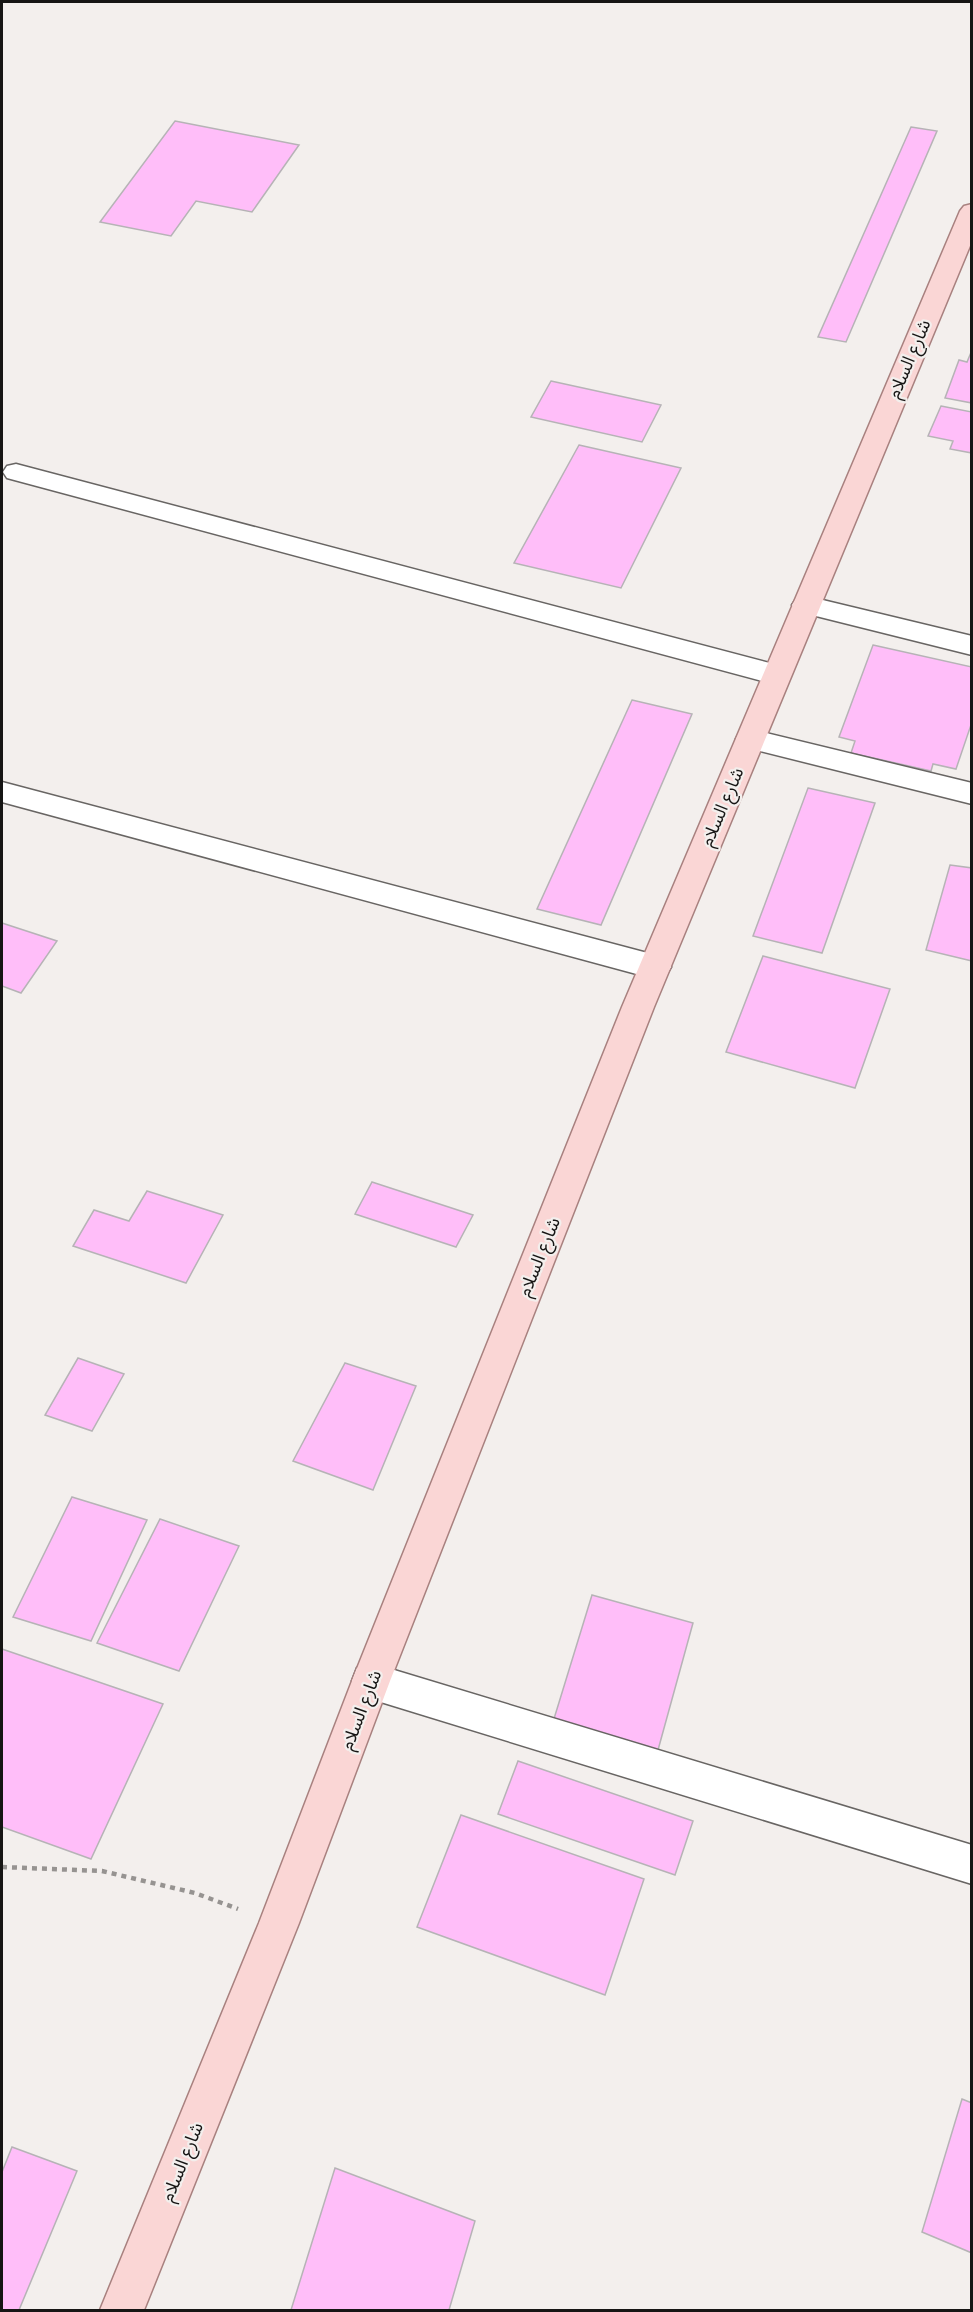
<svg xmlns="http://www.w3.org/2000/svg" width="973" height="2312" font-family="'DM Sans','Noto Sans Arabic',sans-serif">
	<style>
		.building { fill: #ffbef9; stroke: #b6b3b6; stroke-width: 1.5 }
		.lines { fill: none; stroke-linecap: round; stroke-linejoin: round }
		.minor-casing { stroke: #686563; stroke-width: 3 }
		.major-casing { stroke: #a8817f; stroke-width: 3 }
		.path { stroke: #969391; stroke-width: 4.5; stroke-dasharray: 5 5; stroke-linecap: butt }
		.minor { fill: #fff; fill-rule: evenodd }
		.major { fill: #fad6d5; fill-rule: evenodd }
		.labels { text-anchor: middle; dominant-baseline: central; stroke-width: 4.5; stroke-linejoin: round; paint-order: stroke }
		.street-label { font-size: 18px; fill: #161514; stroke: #f3efed }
	</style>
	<rect width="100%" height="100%" fill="#f3efed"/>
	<path class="building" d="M175,121l124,24 -47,67 -56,-11 -25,35 -71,-14z
		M911,127l26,4 -91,211 -28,-5z
		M972,350v53l-27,-5 14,-38 8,2z
		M551,381l110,24 -19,37 -111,-25z
		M941,406l31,6v41l-22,-4 3,-8 -25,-5z
		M579,445l102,23 -60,120 -107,-25z
		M873,645l99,22v55l-16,47 -23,-5 -2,7 -80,-18 4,-12 -16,-4z
		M632,700l60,14 -91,211 -64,-16z
		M808,788l67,15 -53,150 -69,-17z
		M950,865l22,3v93l-46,-11z
		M2,923l55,18 -36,52 -19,-7z
		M763,956l127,33 -35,99 -129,-36z
		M372,1182l101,33 -17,32 -101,-33z
		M147,1191l76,24 -37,68 -113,-37 21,-36 35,11z
		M78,1358l46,16 -32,57 -47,-16z
		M345,1363l71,23 -43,104 -80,-29z
		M72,1497l75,23 -56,121 -78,-24z
		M160,1519l79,27 -60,125 -82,-28z
		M592,1595l101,28 -35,127 -105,-28z
		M2,1649l161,55 -72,155 -89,-32z
		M518,1761l175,60 -18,54 -177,-61z
		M461,1815l183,64 -39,116 -188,-68z
		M962,2099l10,4v150l-50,-21z
		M12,2147l65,24 -58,139h-17v-138z
		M335,2168l140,53 -26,89h-158z"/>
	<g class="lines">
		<g class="minor-casing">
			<path id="minor" d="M16,464l761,201 10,3 4,7 -4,7 -10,3 -770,-207 -4,-6 4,-6z
				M806,596l166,40v19l-176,-44 -4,-6 4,-6z
				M750,729l222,54v21l-232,-58 -4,-7 4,-7z
				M2,782l653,173 11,4 5,8 -5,8 -11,4 -653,-177z
				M371,1663l601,182v39l-601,-185 -14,-5 -5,-13 5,-13z"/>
		</g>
		<g class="major-casing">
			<path id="major" d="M972,204v37l-318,766 -264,674 -91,242 -155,387h-44l159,-387 93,-242 270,-674 338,-796 4,-5z"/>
		</g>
		<path class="path" d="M2,1867l100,4 93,22 43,16"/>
		<use href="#minor" class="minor"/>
		<use href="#major" class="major"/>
	</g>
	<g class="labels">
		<g class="street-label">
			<text transform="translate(909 359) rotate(-67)">شارع السلام</text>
			<text transform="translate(722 807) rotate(-67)">شارع السلام</text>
			<text transform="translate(539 1257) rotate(-68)">شارع السلام</text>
			<text transform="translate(361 1710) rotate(-69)">شارع السلام</text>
			<text transform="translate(182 2162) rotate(-68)">شارع السلام</text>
		</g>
	</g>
	<rect width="973" height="2312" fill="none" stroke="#161514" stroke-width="6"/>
</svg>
